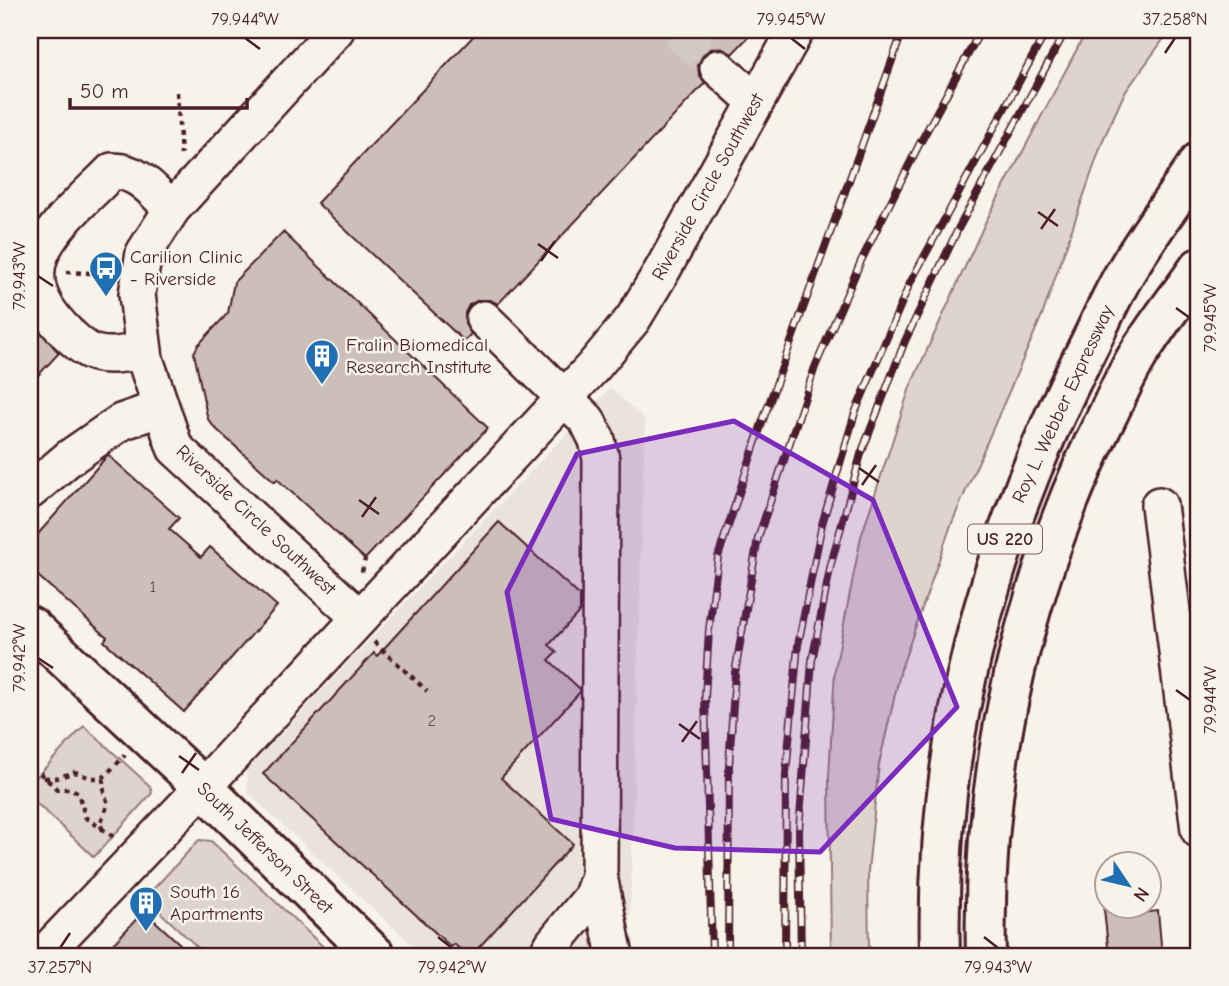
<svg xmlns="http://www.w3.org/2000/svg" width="1229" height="986" font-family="'Comic Neue',sans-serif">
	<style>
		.built { fill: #eae3da }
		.green { fill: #ded4cc; stroke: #947a7c; stroke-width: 2 }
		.building { fill: #ccbfb9; stroke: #4a1f2b; stroke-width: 2 }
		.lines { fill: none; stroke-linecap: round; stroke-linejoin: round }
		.minor-tunnel { stroke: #d4c9c2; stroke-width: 35; stroke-dasharray: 35 18; stroke-linecap: butt }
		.minor-casing { stroke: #4a1f2b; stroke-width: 40 }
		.major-casing { stroke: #4a1f2b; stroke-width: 44 }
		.highway-casing { stroke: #4a1f2b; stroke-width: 44 }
		.path { stroke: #4a1f2b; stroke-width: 4.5; stroke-dasharray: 5 5; stroke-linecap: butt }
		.minor { stroke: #f7f3e8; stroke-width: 35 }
		.major { stroke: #f7f3e8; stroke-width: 38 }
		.highway { stroke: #f7f3e8; stroke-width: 38 }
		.rail-casing { stroke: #4a1f2b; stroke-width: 8 }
		.rail { stroke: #f7f3e8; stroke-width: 5; stroke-dasharray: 16; stroke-linecap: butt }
		.marked { fill: #7b2cbf; fill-opacity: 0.2; stroke: #7b2cbf; stroke-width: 5; stroke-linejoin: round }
		.ticks { fill: none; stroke: #4a1f2b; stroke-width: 2.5 }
		.labels { text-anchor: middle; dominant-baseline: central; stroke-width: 5; stroke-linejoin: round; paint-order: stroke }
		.number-label { font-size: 16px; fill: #6a474e }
		.shield { fill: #f7f3e8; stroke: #7e5f64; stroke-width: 2 }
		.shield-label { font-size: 18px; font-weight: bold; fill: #4a1f2b }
		.street-label { font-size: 19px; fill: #4a1f2b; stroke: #f7f3e8 }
		.poi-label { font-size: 19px; fill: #4a1f2b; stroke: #f7f3e8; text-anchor: start }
		.neatline { fill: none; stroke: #4a1f2b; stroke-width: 2.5 }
		.ticks-label { font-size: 18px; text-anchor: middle; fill: #4a1f2b }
	</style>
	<rect width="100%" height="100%" fill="#f7f3e8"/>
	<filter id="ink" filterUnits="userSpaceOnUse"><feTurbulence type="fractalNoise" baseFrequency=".0143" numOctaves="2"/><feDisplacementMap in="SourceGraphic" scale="14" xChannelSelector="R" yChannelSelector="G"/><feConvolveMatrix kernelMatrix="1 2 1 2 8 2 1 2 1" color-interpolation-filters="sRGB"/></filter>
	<g filter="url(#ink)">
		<path class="built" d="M610,388l35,31 -16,537h-205l-177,-164v-23z"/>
		<path class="green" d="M1087,30h83l-46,64 -21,46 -60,173 -92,212 -50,144 -22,95 -11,107 1,85h-38l-2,-179 6,-108 26,-132 49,-150 76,-166z
			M84,726l66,60 2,7 -58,64 -64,-60v-13z
			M199,840l12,1 122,115h-126l-62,-58z"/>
		<path class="building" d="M479,30h276l-23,24 -11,-6 -10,1 -7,5 -6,11 1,10 6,8 -207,221 -8,-4h-11l-10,5 -4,8v11l6,10 -7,7 -147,-138z
			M283,232l205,196 -123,131 -88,-80 -2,3 -61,-55 -6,-8 -2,-8 -12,-58 4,-8 30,-32 6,-31z
			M30,319l29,34 -29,31z
			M108,455l71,63 -10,11 32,28 9,-10 67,59 -93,106 -80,-71 3,-4 -77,-68v-26z
			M499,522l81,74v15l-31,34 8,7 -8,8 31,29v3l-79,86 72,66 -102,112h-3l-14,-12 -3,3 -188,-173 111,-121 3,3z
			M1124,906h17l1,7 16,-2 4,45h-53l-5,-47z
			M144,911l49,45h-91z"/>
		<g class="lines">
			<path class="minor-tunnel" d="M676,30l42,38"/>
			<g class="minor-casing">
				<path id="minor" d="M336,30l-164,179 -28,44 -7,41 8,65 30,89 184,169
					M718,68l38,34
					M484,319l103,101 10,20 4,19 -2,417 16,80
					M144,350c-16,3 -33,8 -49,3 -9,-2 -19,-12 -26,-18 -21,-20 -39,-45 -30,-76 9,-31 51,-65 73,-88 26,-1 42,21 60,38
					M30,491l39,-33 52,-36 40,-14
					M1159,505l40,325
					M42,956l161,-169 391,-421 39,-47 30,-50 133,-239
					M546,956l7,-12 38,-46 8,-22"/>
			</g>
			<g class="major-casing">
				<path id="major" d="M30,626l173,161 173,169"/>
			</g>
			<g class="highway-casing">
				<path id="highway" d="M940,956c-6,-218 49,-414 147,-607 13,-26 24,-52 38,-76 22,-38 50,-74 74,-111
					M986,956c-5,-189 38,-376 123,-544 9,-19 18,-39 29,-57 18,-30 41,-58 61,-87"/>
			</g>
			<path class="path" d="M177,92l4,63
				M66,272l47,2
				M362,572l3,-13
				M374,642l53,49
				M40,773l17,16h15l6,4 8,25 31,21
				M44,778h12l19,-6 15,6h13l22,-23
				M103,830l-3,-6 8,-20 -4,-12 -1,-14
				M446,956h8"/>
			<use href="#minor" class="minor"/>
			<use href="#major" class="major"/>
			<use href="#highway" class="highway"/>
			<g class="rail-casing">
				<path id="rail" d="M712,956l-7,-259 4,-67 9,-73 44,-134 141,-393
					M728,956l1,-190 6,-93 23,-135 57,-171 46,-106 58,-116 62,-115
					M785,956l1,-182 12,-129 24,-121 33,-111 55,-130 137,-253
					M801,956l-2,-126 13,-169 19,-97 30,-110 44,-113 53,-112 108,-199"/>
			</g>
			<use href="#rail" class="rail"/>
		</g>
	</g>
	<path class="marked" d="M734,421l139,79 84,207 -137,145 -145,-4 -124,-29 -44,-227 70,-138z"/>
	<path class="ticks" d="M245,38l15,11M791,38l14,11M1165,53l10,-15M1038,212l20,14M1041,229l14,-20M538,244l20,14M541,261l14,-20M38,276l15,10M1176,308l14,10M859,468l20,14M862,485l14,-20M359,500l20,14M362,517l14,-20M38,658l15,10M1176,690l14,10M679,724l21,15M682,742l15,-21M179,756l20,14M182,773l14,-20M438,937l14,11M984,937l14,11M60,948l10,-15"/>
	<defs>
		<g id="bus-pin" transform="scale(1.75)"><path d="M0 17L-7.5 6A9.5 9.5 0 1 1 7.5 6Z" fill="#1f6fb2" stroke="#f7f3e8"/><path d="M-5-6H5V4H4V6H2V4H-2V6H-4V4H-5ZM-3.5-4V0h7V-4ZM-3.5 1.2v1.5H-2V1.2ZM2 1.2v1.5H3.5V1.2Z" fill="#fff"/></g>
		<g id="building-pin" transform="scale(1.75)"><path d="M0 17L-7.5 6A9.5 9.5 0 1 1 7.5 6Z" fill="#1f6fb2" stroke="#f7f3e8"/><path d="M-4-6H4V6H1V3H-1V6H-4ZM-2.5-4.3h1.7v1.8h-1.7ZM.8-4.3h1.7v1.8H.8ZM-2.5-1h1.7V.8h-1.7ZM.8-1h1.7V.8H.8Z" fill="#fff"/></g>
	</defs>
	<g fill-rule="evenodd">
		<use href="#bus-pin" x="106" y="268"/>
		<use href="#building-pin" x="322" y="356"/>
		<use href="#building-pin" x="146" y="903"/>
	</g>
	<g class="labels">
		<g class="number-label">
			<text x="153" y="587">1</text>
			<text x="432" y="721">2</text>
		</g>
		<rect class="shield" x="968" y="524.5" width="74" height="29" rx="5"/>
		<g class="shield-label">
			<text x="1005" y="539">US 220</text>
		</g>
		<g class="street-label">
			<text transform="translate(708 187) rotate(-61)">Riverside Circle Southwest</text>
			<text transform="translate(1063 404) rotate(-65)">Roy L. Webber Expressway</text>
			<text transform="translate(256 520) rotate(43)">Riverside Circle Southwest</text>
			<text transform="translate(265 848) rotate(44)">South Jefferson Street</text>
		</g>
		<g class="poi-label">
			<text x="130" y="257">Carilion Clinic<tspan x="130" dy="22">- Riverside</tspan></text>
			<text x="346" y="345">Fralin Biomedical<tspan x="346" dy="22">Research Institute</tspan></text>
			<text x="170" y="892">South 16<tspan x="170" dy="22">Apartments</tspan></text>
		</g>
	</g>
	<rect width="1229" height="986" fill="none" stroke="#f7f3e8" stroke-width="77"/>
	<g transform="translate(1128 885) rotate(125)"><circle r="33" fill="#f7f3e8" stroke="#b29e9c" stroke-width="2"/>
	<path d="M0-5L12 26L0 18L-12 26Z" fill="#1f6fb2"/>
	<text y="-10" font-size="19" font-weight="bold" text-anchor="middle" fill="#4a1f2b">N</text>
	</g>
	<path d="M70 98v10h177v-10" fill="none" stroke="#4a1f2b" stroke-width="3.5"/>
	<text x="80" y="98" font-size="21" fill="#4a1f2b" stroke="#f7f3e8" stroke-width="5" paint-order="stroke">50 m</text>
	<rect x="38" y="38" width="1152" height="910" class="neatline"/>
	<g class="ticks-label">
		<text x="245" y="25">79.944°W</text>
		<text x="791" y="25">79.945°W</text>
		<text x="1175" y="25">37.258°N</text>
		<text transform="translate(19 276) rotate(-90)" y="6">79.943°W</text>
		<text transform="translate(1210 318) rotate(-90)" y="6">79.945°W</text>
		<text transform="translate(19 658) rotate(-90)" y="6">79.942°W</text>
		<text transform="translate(1210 700) rotate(-90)" y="6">79.944°W</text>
		<text x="60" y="973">37.257°N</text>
		<text x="452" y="973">79.942°W</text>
		<text x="998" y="973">79.943°W</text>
	</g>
</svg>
